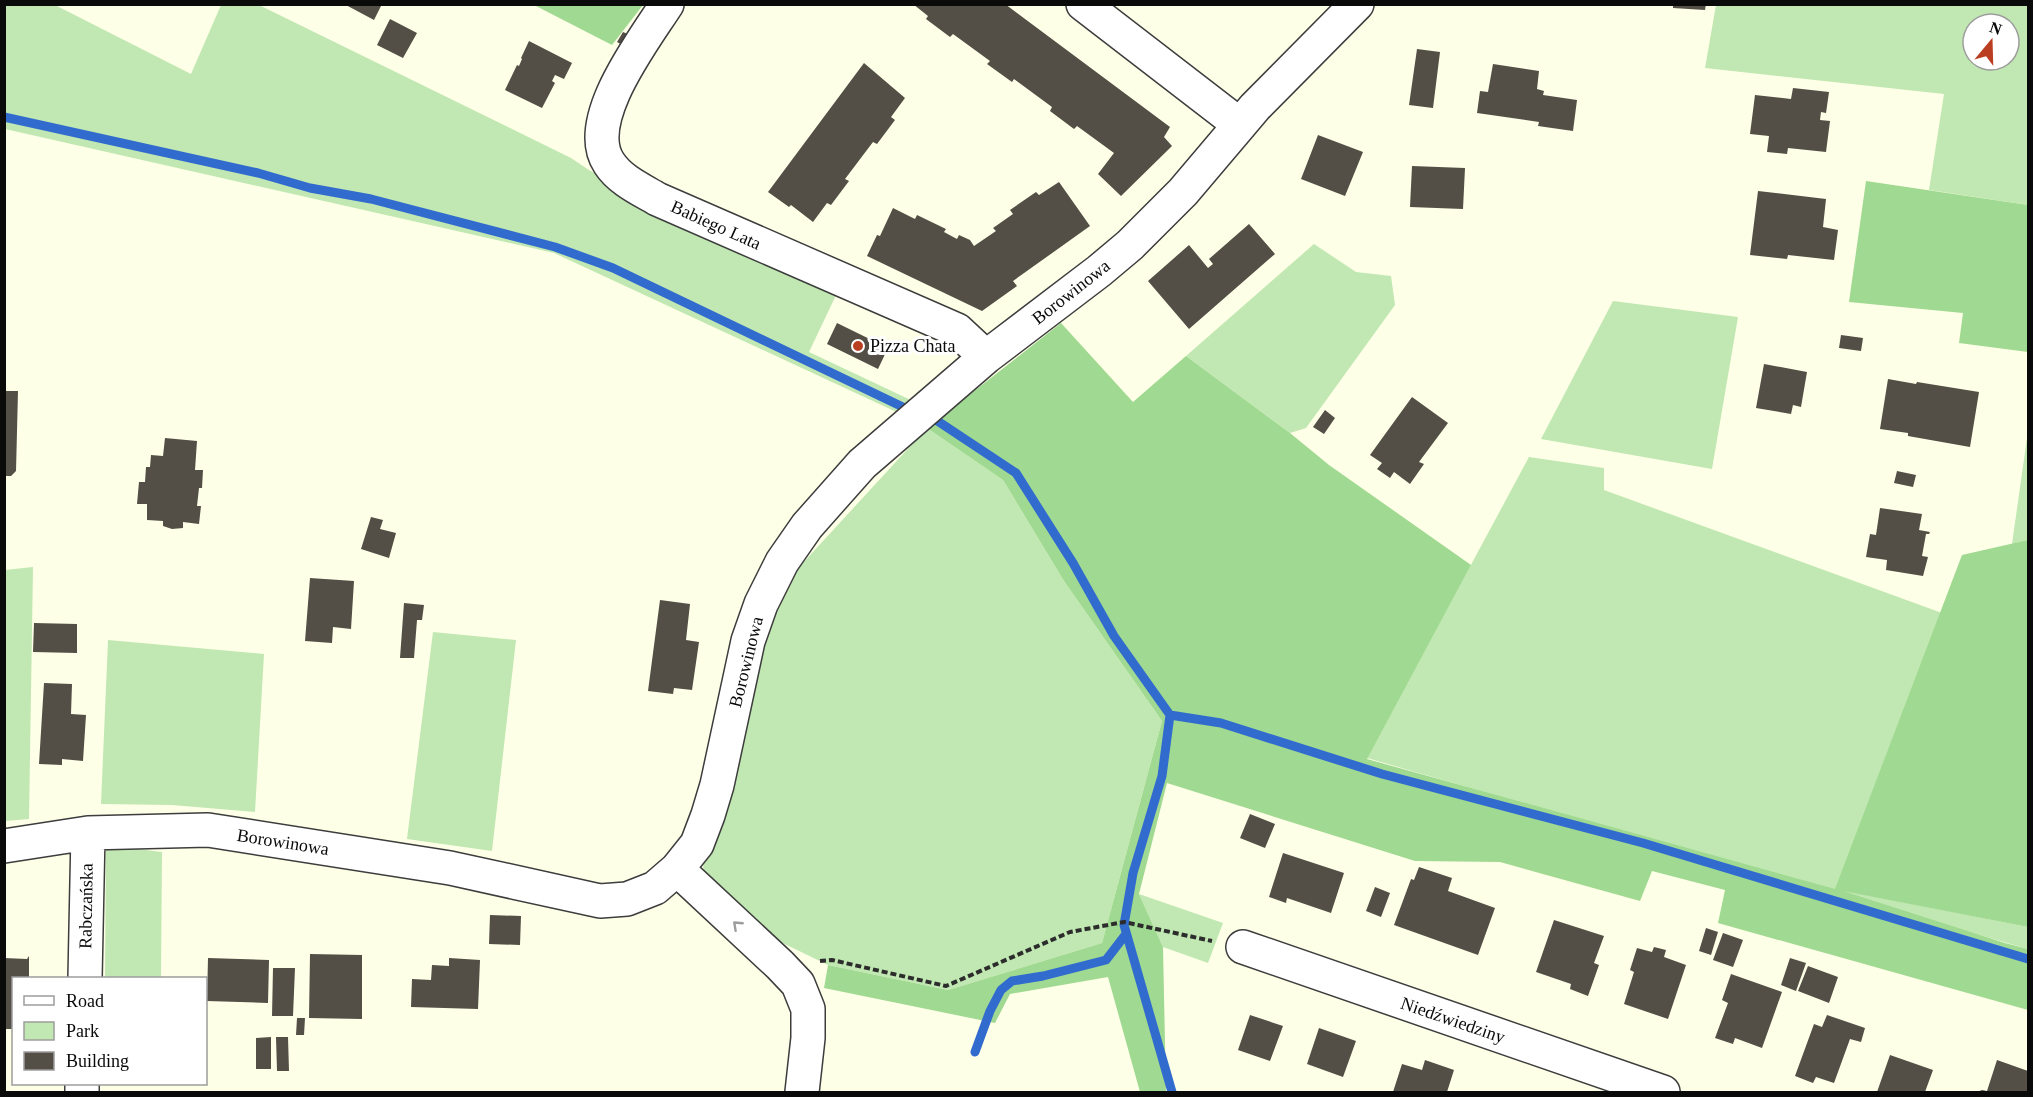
<svg xmlns="http://www.w3.org/2000/svg" width="2033" height="1097" font-family="Georgia,serif">
	<style>
		.green { fill: #c1e8b2; fill-rule: evenodd }
		.forest { fill: #a0d991 }
		.lines { fill: none; stroke-linecap: round; stroke-linejoin: round }
		.stream { stroke: #326bce; stroke-width: 9 }
		.building { fill: #534e46 }
		.minor-casing { stroke: #3d3d3d; stroke-width: 36 }
		.path { stroke: #2c2c2c; stroke-width: 4; stroke-dasharray: 6 3; stroke-linecap: butt }
		.minor { stroke: #fff; stroke-width: 33 }
		.oneway { stroke: #9d9d9d }
		.poi-dot { fill: #ba3f22; stroke: #fff; stroke-width: 2 }
		.labels { text-anchor: middle; dominant-baseline: central; stroke-width: 6; stroke-linejoin: round; paint-order: stroke }
		.street-label { font-size: 18px; fill: #0a0a0a; stroke: #fff }
		.poi-label { font-size: 18px; fill: #0a0a0a; stroke: #fff; text-anchor: start }
	</style>
	<rect width="100%" height="100%" fill="#feffe7"/>
	<path class="green" d="M5,5h50l136,69 30,-69h38l312,153 18,12 118,64 131,57 -29,61 106,50 -12,13 -349,-162 -549,-124z
		M1716,5h312v200l-99,-15 15,-96 -239,-26zM1973,24h36v36h-36z
		M1314,244l42,28 35,4 4,29 -89,123 -16,5 -104,-77z
		M1613,301l125,16 -26,152 -171,-30z
		M927,428l76,52 61,101 98,140 -60,222 -154,47 -120,-25 -68,-33 -47,-38 -10,-27 31,-109 26,-104 29,-76z
		M2028,431v109l-16,4z
		M1529,457l75,11v22l338,123 -106,276 192,38v22l-661,-191z
		M33,567l-4,252 -24,2v-251z
		M433,632l83,8 -24,211 -85,-12z
		M108,640l156,14 -9,158 -83,-7 -71,-1z
		M106,845l56,7 -1,126h-56z
		M1139,894l84,29 -15,40 -45,-16z"/>
	<path class="forest" d="M534,5h109l-31,40z
		M1866,181l162,24v147l-69,-9 4,-30 -114,-11z
		M1061,323l72,79 53,-46 104,77 39,32 142,100 -104,194 468,130 127,-334 66,-15v387l-185,-36 162,52 23,6v61l-310,-87 7,-33 -73,-19 -12,30 -140,-39 -85,-1 -248,-78 -28,111 24,53 3,145h-26l-32,-115 -98,17 -15,29 -171,-35 4,-23 120,25 154,-47 60,-222 -98,-140 -61,-101 -76,-52z"/>
	<g class="lines">
		<path class="stream" d="M4,117l254,56 52,15 61,11 184,48 58,21 294,141
			M936,420l80,53 57,90 41,73 56,79 -8,61 -29,97 -9,52 48,167
			M1170,715l51,8 161,51 261,69 385,116
			M975,1052l15,-41 11,-21 11,-9 31,-5 63,-16 20,-26"/>
	</g>
	<path class="building" d="M344,4h38l-8,16z
		M913,4h92l165,123 -6,10 8,9 -51,50 -23,-22 16,-21 -37,-27 -3,3 -24,-18 2,-4 -38,-28 -2,3 -25,-18 3,-3 -37,-27 -3,3 -24,-18 2,-3z
		M1673,4h33l-1,6 -32,-2z
		M390,19l27,14 -14,25 -26,-13z
		M623,32l7,3 -6,11 -7,-4z
		M529,41l43,22 -8,16 -9,-4 -3,6 3,2 -13,25 -37,-18 12,-25 2,1 3,-7 -1,-1z
		M1417,49l23,3 -7,56 -24,-3z
		M864,63l41,35 -14,19 4,3 -18,24 -4,-2 -28,37 4,2 -18,24 -4,-2 -14,19 -22,-17 -2,2 -21,-15z
		M1493,64l46,7 -2,18 7,2 -1,4 34,5 -4,31 -35,-5 1,-4 -62,-9 3,-22 8,1z
		M1793,88l36,4 -3,21 -5,-1 -1,8 10,1 -4,31 -38,-4 -1,6 -20,-2 2,-16 -19,-2 5,-39 36,4z
		M1318,135l45,17 -18,44 -44,-17z
		M1412,166l53,2 -2,41 -53,-2z
		M1059,182l31,44 -77,55 4,5 -35,25 -115,-55 10,-21 3,1 13,-28 22,11 2,-4 29,14 -2,3 13,7 2,-4 11,5 4,6 22,-15 -3,-3 20,-14 -3,-4 26,-18 3,3z
		M1758,191l68,8 -3,28 15,3 -4,30 -46,-5 -1,4 -37,-4z
		M1249,224l26,30 -86,75 -41,-48 41,-36 19,23 5,-4 -4,-5z
		M837,323l51,25 -10,21 -51,-25z
		M1841,335l22,3 -2,13 -22,-3z
		M1764,364l43,8 -6,35 -8,-2 -2,9 -35,-6z
		M1888,379l28,5 1,-2 62,10 -9,55 -62,-11v-3l-28,-4z
		M4,391h14l-2,80 -5,5h-7z
		M1412,397l36,26 -29,39 5,2 -14,20 -16,-12 -4,6 -13,-9 5,-6 -12,-8z
		M1325,410l10,8 -11,16 -11,-7z
		M165,438l32,3 -2,29h8l-1,18h-3l-2,18h4l-2,18 -16,-2v6l-11,1 -9,-3v-5l-16,-1v-16h-10l2,-22h6l1,-15h4l1,-12 12,1z
		M1897,471l19,4 -3,12 -19,-4z
		M1880,508l42,6 -3,16 11,2 -1,2h-3l-4,22 6,1 -5,19 -37,-6 1,-10 -21,-3 4,-23 6,1z
		M371,517l12,3 -3,9 16,4 -7,25 -28,-9z
		M310,578l44,3 -3,48 -18,-2 -1,16 -27,-2z
		M660,600l30,4 -4,36 13,2 -7,48 -18,-2 -1,6 -25,-3z
		M404,603l20,2 -2,15h-5l-3,38h-14z
		M34,623l43,1v29l-44,-1z
		M44,683l28,1 -1,30 15,1 -3,46 -21,-2v6l-23,-1z
		M1250,814l25,10 -10,24 -25,-10z
		M1283,853l61,20 -13,40 -44,-15 -1,5 -17,-6z
		M1419,867l33,11 -4,13 47,17 -17,47 -84,-30 17,-46 3,1z
		M1375,887l15,6 -9,24 -15,-6z
		M490,915l31,1 -1,29 -31,-1z
		M1554,920l50,16 -10,27 5,2 -11,31 -18,-7 1,-5 -35,-12z
		M1706,928l12,4 -7,23 -12,-4z
		M1723,933l20,7 -10,27 -20,-7z
		M1654,947l12,3 -2,7 22,8 -18,54 -44,-15 10,-32 -4,-2 7,-22 15,4z
		M310,954l52,1v64l-53,-1z
		M29,956v22h-15v51h-10v-71l23,1z
		M208,958l61,2 -1,43 -61,-2z
		M449,958l31,2 -2,49 -67,-2 1,-28 19,1 1,-15 17,1z
		M1790,958l16,5 -10,28 -15,-6z
		M1808,966l30,11 -9,26 -31,-12z
		M273,968h22l-2,48h-21z
		M1731,974l51,18 -20,56 -27,-10 -2,6 -18,-6 13,-35 -6,-3z
		M1250,1015l33,11 -13,35 -32,-11z
		M1827,1015l38,13 -4,14 -11,-3 -16,44 -18,-6 -3,6 -18,-7 19,-52 8,3z
		M297,1018h8l-1,17h-8z
		M1319,1028l37,13 -13,36 -36,-13z
		M271,1037v32h-15v-31z
		M276,1037h12l1,34h-12z
		M1890,1055l43,15 -8,22h-48z
		M1425,1060l29,10 -7,22h-54l9,-28 20,6z
		M1997,1060l31,11 -1,21h-50l5,-2 5,1z"/>
	<g class="lines">
		<g class="minor-casing">
			<path id="minor" d="M667,4c-23,36 -86,117 -58,159 11,17 31,26 48,36l300,131 29,27
				M1083,4l157,121
				M4,846l84,-13 120,-3 242,38 150,33 27,-2 28,-11 22,-19 20,-25 11,-29 9,-30 31,-144 13,-37 21,-42 25,-36 55,-62 124,-107 113,-86 31,-26 53,-53 72,-85 102,-103
				M677,869l103,96 18,19 10,25v29l-6,54
				M1243,947l420,145
				M85,978l3,-145
				M82,1092v-8"/>
		</g>
		<path class="path" d="M820,961l12,-1 114,26 124,-54 54,-10 88,19"/>
		<use href="#minor" class="minor"/>
	</g>
	<defs><path id="oneway-chevron" d="M-2-3.5L2.5 0L-2 3.5" fill="none" stroke-width="1.6" stroke-linecap="round" stroke-linejoin="round" transform="scale(1.5)"/></defs>
	<use class="oneway" href="#oneway-chevron" transform="translate(737 925) rotate(-137)"/>
	<circle class="poi-dot" cx="858" cy="346" r="6"/>
	<g class="labels">
		<g class="street-label">
			<text transform="translate(716 225) rotate(24)">Babiego Lata</text>
			<text transform="translate(1071 292) rotate(-38)">Borowinowa</text>
			<text transform="translate(746 662) rotate(-76)">Borowinowa</text>
			<text transform="translate(283 842) rotate(9)">Borowinowa</text>
			<text transform="translate(86 906) rotate(-89)">Rabczańska</text>
			<text transform="translate(1453 1020) rotate(19)">Niedźwiedziny</text>
		</g>
		<g class="poi-label">
			<text x="870" y="346">Pizza Chata</text>
		</g>
	</g>
	<rect width="2033" height="1097" fill="none" stroke="#0a0a0a" stroke-width="12"/>
	<rect x="12" y="977" width="195" height="108" fill="#ffffff" stroke="#9d9d9d" stroke-width="1.5"/>
	<rect x="24" y="996" width="30" height="9" fill="#ffffff" stroke="#9d9d9d" stroke-width="1.5"/>
	<text x="66" y="1007" font-size="18" fill="#0a0a0a">Road</text>
	<rect x="24" y="1022" width="30" height="18" fill="#c1e8b2" stroke="#9d9d9d" stroke-width="1.5"/>
	<text x="66" y="1037" font-size="18" fill="#0a0a0a">Park</text>
	<rect x="24" y="1052" width="30" height="18" fill="#534e46" stroke="#9d9d9d" stroke-width="1.5"/>
	<text x="66" y="1067" font-size="18" fill="#0a0a0a">Building</text>
	<g transform="translate(1991 42) rotate(19)"><circle r="28" fill="#ffffff" stroke="#9d9d9d" stroke-width="1.5"/>
	<path d="M0-4.5L10 22L0 15L-10 22Z" fill="#ba3f22"/>
	<text y="-9" font-size="16" font-weight="bold" text-anchor="middle" fill="#0a0a0a">N</text>
	</g>
</svg>
